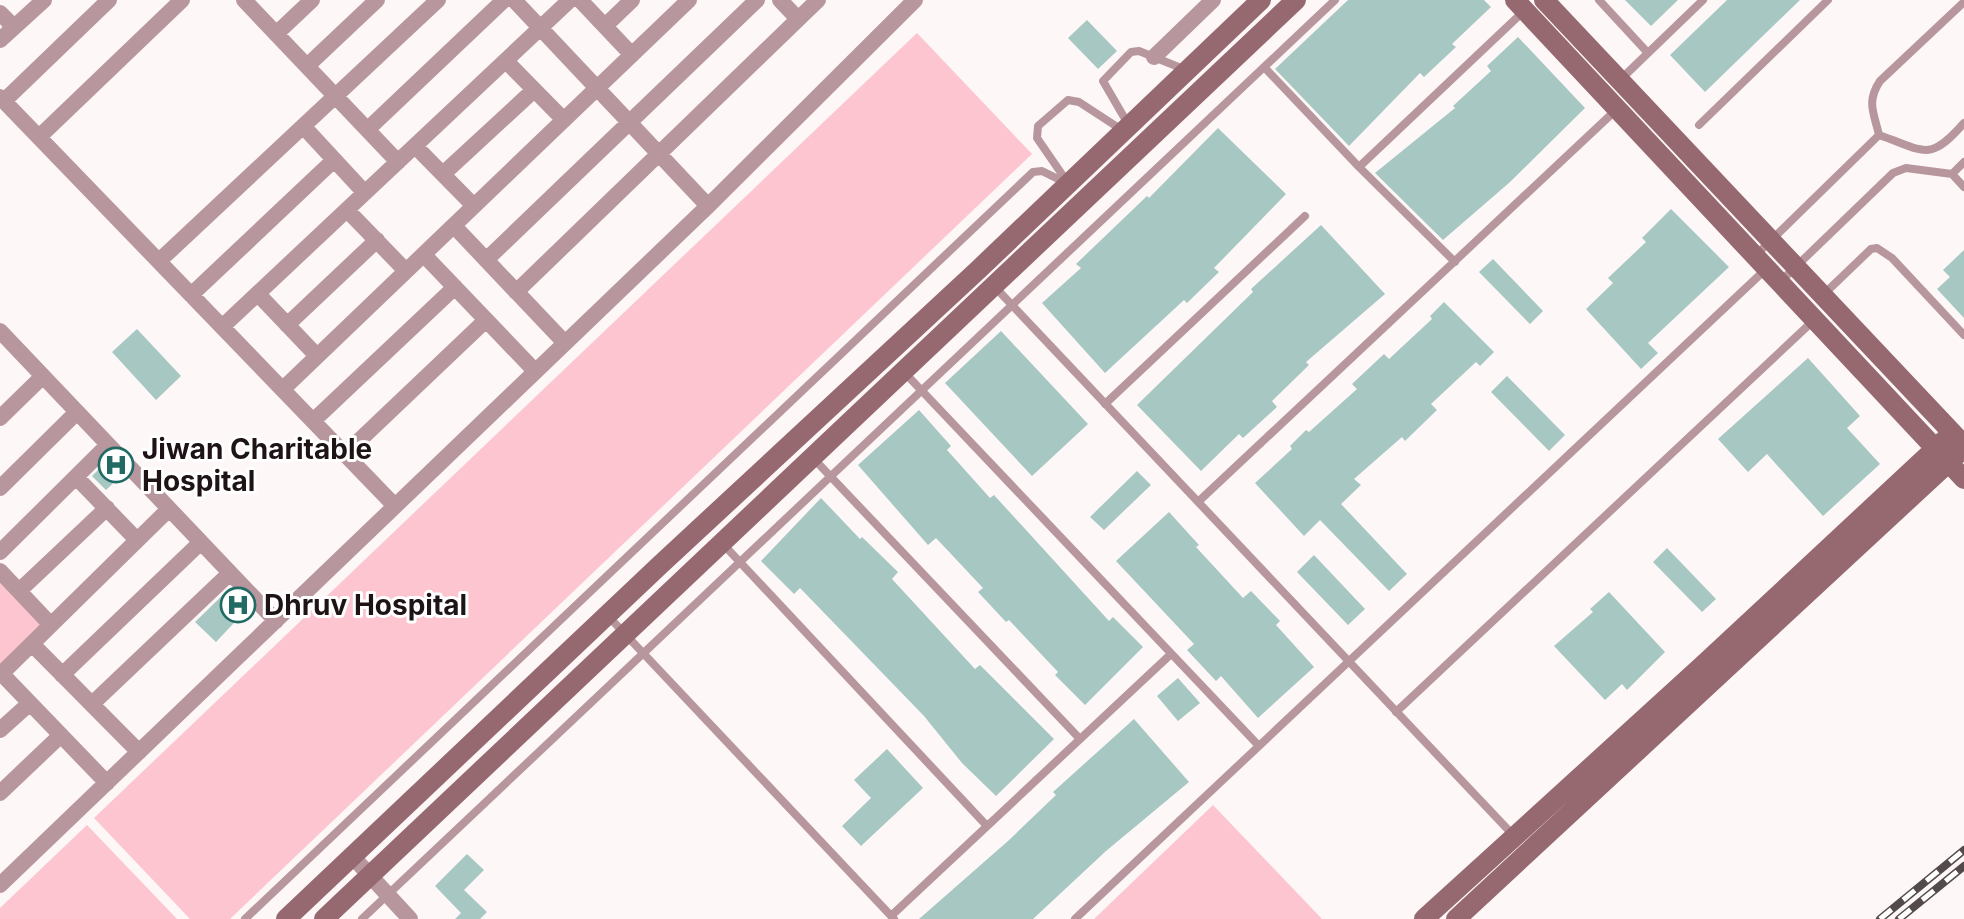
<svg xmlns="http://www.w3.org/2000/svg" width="1964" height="919" font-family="Inter,sans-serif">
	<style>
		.green { fill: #fcc5cf }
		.building { fill: #a7c7c3 }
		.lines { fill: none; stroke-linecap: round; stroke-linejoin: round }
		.lane { stroke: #b7979d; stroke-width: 8 }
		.street { stroke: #b7979d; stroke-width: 16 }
		.secondary { stroke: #966971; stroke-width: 20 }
		.rail-casing { stroke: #534a4b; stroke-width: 8 }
		.rail { stroke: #fff; stroke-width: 5; stroke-dasharray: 15; stroke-linecap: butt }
		.labels { text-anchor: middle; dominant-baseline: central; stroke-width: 6; stroke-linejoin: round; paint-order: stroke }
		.poi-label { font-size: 28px; font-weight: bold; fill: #1e1416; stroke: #fff; text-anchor: start }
	</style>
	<rect width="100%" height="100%" fill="#fdf7f7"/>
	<path class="green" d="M917,33l115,121 -802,765h-40l-96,-101z
		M0,582l43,45 -43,40z
		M1213,805l109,114h-228z
		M87,825l90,94h-177v-11z"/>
	<path class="building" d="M1348,0h136l7,7 -39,37 4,3 -32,30 -4,-4 -71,73 -74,-77z
		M1625,0h53l-27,26z
		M1727,0h73l-95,92 -35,-37z
		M1087,20l30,31 -19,18 -30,-31z
		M1518,37l67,71 -75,74 -67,58 -68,-67 80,-65 -2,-2 38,-35 -4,-5z
		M1218,128l68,66 -72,74 5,4 -32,31 -3,-3 -79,73 -63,-70 39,-35 -5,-4 71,-68 2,2z
		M1671,209l58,58 -81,76 10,10 -17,16 -55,-60 27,-26 -5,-5 38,-36 -4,-4z
		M1321,225l64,69 -79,68 3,3 -37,36 5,6 -34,31 -4,-4 -38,37 -64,-66 116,-113 -2,-3z
		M1964,250v68l-27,-29 13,-12 -7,-7z
		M1493,259l50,52 -13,13 -51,-52z
		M1444,302l50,50 -14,14 -4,-4 -45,42 6,6 -32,31 -3,-4 -48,42 7,6 -20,19 66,70 -18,17 -69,-71 -16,16 -49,-53 37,-34 -2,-3 16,-16 3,2 48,-43 -5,-5 32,-30 5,5 43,-40 -2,-3z
		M137,329l44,47 -25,24 -44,-48z
		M1001,331l87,93 -56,52 -87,-93z
		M1808,358l52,58 -13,12 33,36 -57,52 -56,-62 -19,18 -30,-33z
		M1507,376l58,59 -16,16 -58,-59z
		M919,410l32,36 -4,4 43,48 4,-3 115,126 4,-4 30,30 -58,58 -30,-30 3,-3 -49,-52 -3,2 -28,-30 5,-4 -47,-50 -8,7 -70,-80z
		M108,460l14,15 -16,15 -14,-14z
		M1137,471l14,14 -47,45 -14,-13z
		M821,498l39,41 2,-2 36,35 -6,7 83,90 5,-4 74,74 -58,57 -34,-33 -38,-47 -124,-128 -6,6 -33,-33z
		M1169,512l30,33 -3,2 47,51 8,-7 29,30 -4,4 38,42 -56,51 -37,-42 -5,5 -29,-31 7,-6 -78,-83z
		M1667,548l49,51 -14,13 -49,-50z
		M1314,555l51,54 -17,16 -51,-53z
		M230,588l18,20 -32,34 -21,-20z
		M1609,592l56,60 -38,38 -5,-6 -17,16 -51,-54 39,-34 -3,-3z
		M1178,678l22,25 -22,18 -21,-25z
		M1134,719l55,63 -83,69 -73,68h-114l89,-78 48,-46 -3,-3z
		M887,749l36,39 -62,58 -19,-20 29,-28 -17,-18z
		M467,854l17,16 -20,20 23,22 -7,7h-25l6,-6 -26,-27z"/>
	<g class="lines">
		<path class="lane" d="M1599,0l49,53
			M1264,67l95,100 96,95
			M1620,80l83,-80
			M1128,124l-25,-43 28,-29 8,-1 47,19
			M1699,125l129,-125
			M1879,135c-5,-22 -13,-33 1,-54l84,-79
			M1359,167l165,-156
			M1952,174l12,13
			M1068,183l-31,-45 1,-12 30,-26 11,2 43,28
			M1755,256l124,-121c46,16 50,28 85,-12
			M1780,282l113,-109 13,-5 46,6 12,-12
			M993,285l521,551
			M1823,295l48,-46 6,-1 15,10 72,77
			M904,372l355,374
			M1105,404l200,-188
			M813,458l267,281
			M1198,502l419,-393
			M722,543l265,283
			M609,617l285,302
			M1396,712l417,-391
			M891,916l280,-262
			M245,919l788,-747 9,-1 26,13
			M362,919l973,-919
			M1075,919l691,-650"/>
		<path class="street" d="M244,0l154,162
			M514,0l194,206
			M580,0l52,55
			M780,0l18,19
			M0,13l14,14
			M605,26l27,-26
			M276,34l36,-34
			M0,40l44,-40
			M1154,57l59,-57
			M506,61l58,59
			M307,66l70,-66
			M0,97l395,409
			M4,101l105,-101
			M303,126l62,67
			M368,129l136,-129
			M39,137l143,-137
			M415,146l59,60
			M443,174l91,-84
			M347,210l59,61
			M454,226l111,117
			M424,255l111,116
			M486,260l271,-260
			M159,261l279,-261
			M516,292l302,-292
			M258,294l59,62
			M191,295l143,-135
			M287,325l90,-85
			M222,327l348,-327
			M0,331l276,290
			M283,389l406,-389
			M0,418l43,-42
			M313,421l142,-134
			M345,454l141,-134
			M76,477l61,63
			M0,488l77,-76
			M0,552l108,-107
			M0,571l51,54
			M19,591l88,-83
			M32,644l107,108
			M1,673l106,110
			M0,675l169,-166
			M62,675l139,-133
			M92,704l138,-131
			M0,730l30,-27
			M0,793l61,-58
			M352,856l58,63
			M0,885l708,-679 207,-206"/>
		<path class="secondary" d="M1515,0l449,479
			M1544,0l417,442
			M286,919l374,-354 318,-295 283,-270
			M324,919l972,-919
			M1424,919l278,-253 250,-233
			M1456,919l508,-471"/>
		<g class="rail-casing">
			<path id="rail" d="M1880,919l84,-69
				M1899,919l65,-53"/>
		</g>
		<use href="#rail" class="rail"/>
	</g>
	<defs>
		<g id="hospital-ring" transform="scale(1.8)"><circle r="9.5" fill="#fff" stroke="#226b65" stroke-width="1.5"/><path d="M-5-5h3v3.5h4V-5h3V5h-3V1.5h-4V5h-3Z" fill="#226b65"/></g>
	</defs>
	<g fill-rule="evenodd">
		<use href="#hospital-ring" x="116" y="465"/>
		<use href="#hospital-ring" x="238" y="605"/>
	</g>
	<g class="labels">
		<g class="poi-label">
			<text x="142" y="449">Jiwan Charitable<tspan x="142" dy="32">Hospital</tspan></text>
			<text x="264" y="605">Dhruv Hospital</text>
		</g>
	</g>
</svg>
